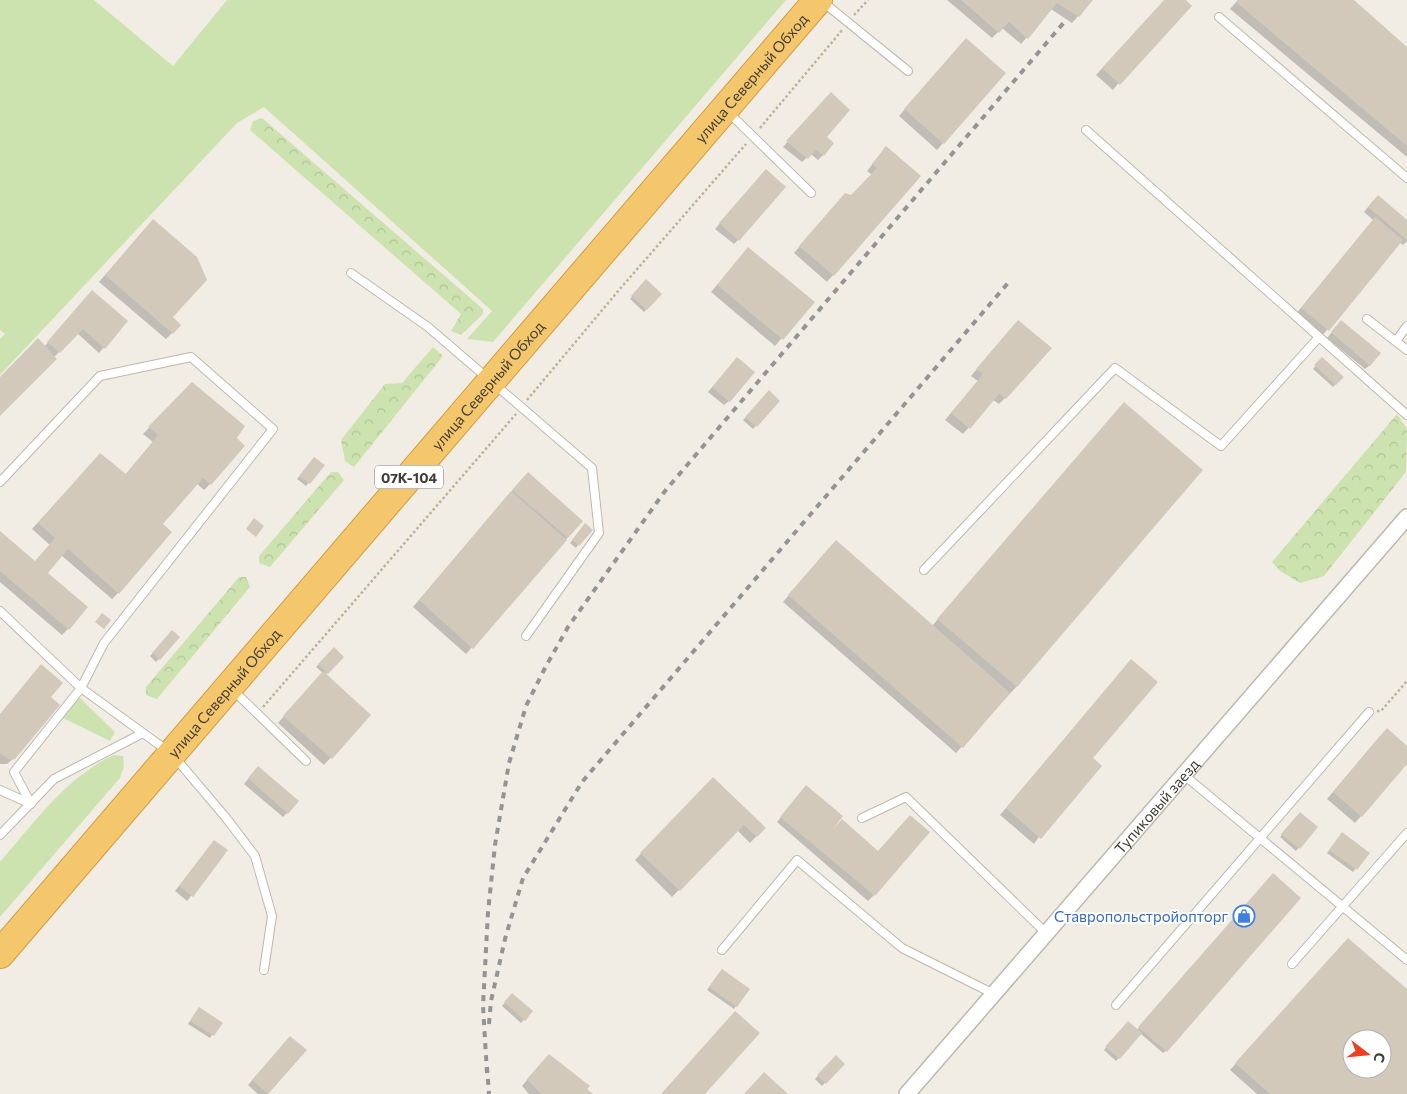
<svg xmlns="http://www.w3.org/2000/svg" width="1407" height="1094" font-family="Commissioner,sans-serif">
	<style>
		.green { fill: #cce3b0 }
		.forest { fill: url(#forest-crowns) }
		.shadow { fill: #0003; fill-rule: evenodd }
		.building { fill: #d2c9bb; fill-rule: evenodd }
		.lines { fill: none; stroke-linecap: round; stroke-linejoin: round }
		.lane-casing { stroke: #bfb8ab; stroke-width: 10 }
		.street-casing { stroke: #bfb8ab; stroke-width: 18 }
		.highway-casing { stroke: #d29c3e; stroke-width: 30 }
		.path { stroke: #bdb19a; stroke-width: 2.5; stroke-dasharray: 2.5 2.5; stroke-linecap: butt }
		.lane { stroke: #fff; stroke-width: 8 }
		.street { stroke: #fff; stroke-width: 15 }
		.highway { stroke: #f4c76d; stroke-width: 28 }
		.rail { stroke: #949494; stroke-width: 4; stroke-dasharray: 6 6; stroke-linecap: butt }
		.labels { text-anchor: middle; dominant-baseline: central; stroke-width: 4; stroke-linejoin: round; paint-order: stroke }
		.shield { fill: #fff; stroke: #7b7872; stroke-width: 1 }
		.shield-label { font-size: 14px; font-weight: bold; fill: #433e35 }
		.street-label { font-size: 15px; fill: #433e35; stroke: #fff }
		.shop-label { font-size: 15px; fill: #366cbe; stroke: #fff; text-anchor: end }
	</style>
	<defs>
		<pattern id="forest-crowns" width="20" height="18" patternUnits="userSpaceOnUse" patternTransform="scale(1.25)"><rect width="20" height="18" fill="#cce3b0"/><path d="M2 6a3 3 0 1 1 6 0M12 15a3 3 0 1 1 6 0" fill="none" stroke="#b0c498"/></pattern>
	</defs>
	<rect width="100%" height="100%" fill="#f1ede5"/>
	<path class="green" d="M0,0h94l79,66 54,-66h559l-293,342 -26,-3 25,-28 -228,-204 -27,16 -237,252v-36l5,-5 -5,-4z
		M76,698h4l35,34 -5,9 -49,-24z
		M114,755l9,1 1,10 -4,12 -120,139v-55c34,-39 66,-85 114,-107z"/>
	<path class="forest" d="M262,118l221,191v5l-22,21 -10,-4 10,-17 -211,-184 3,-9z
		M433,347l10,9 -89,111 -9,-6 -4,-21 44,-56 17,-1z
		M1397,414l10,15 -1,43 -82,104 -24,7 -20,-12 -8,-9z
		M331,472h7l6,8 -74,87 -11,-4v-7z
		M239,577h7l4,10 -93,112 -11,-4v-8z"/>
	<path class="shadow" d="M947,0h145l-20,23 -21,-14 -30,35 -19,-16 -10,10z
		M1165,0h19l-71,90 -17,-15z
		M1238,0h114l55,48v109l-177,-148z
		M960,46l44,27 -67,77 -38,-34z
		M826,99l-3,56 -5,5 -7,-6 -9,8 -19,-15z
		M886,147l33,29 -92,106 -33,-29 45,-52 12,-4 21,-22 -5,-4z
		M762,175l-24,65 -4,4 -19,-15z
		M1373,201l34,21v19l-4,4 -3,-2 -78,93 -27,-21 78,-95 -9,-8z
		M153,220l18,97 1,16 -6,6 -67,-57z
		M742,255l71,47 -38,44 -64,-54z
		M646,281l14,13 -16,18 -14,-13z
		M87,296l40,25 -28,32 -22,-20 -77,81v-36l44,-31z
		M1337,326l33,39 -5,4 -38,-31z
		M1012,328l-7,70 -6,6 -6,-4 -30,34 -18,-14 33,-39 -7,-5z
		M1322,359l20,18 -9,10 -20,-18z
		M733,363l-4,38 -5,4 -16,-13z
		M192,384l18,100 -6,6 -7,-6 -36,41 -43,68 -6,6 -51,-44 -15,18 22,56 -6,6 -62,-53v-49l35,29 15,-17 -18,-16 62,-68 31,14 28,-33 -10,-8z
		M769,392l9,9 -25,28 -10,-9z
		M1124,403l78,67 -186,217 -60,66 -173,-151 46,-54 103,78z
		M312,461l11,4 -17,21 -9,-7z
		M523,478l59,43 -116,133 -53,-47z
		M583,528l-5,17 -2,3 -6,-5z
		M172,632l7,5 -23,25 -6,-6z
		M334,649l9,8 -18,18 45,40 -46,50 -46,-42 45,-50 -7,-6z
		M1125,667l-33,92 -58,85 -34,-29z
		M49,697l-35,61 -7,6h-7v-50z
		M1380,736l27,11v15l-52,61 -28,-24z
		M254,772l33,41 -4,4 -39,-33z
		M713,779l51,49 -14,15 -13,-13 -65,67 -37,-37z
		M802,791l72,104 -6,6 -91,-79z
		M1298,816l19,11 -21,24 -16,-14z
		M1340,837l28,16 -15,19 -26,-19z
		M210,846l16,5 -39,50 -12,-10z
		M1270,878l-104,173 -3,2 -22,-19 -25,27 -12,-11 24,-27 9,7z
		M1342,946l65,44v104h-150l-27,-24zM1352,1039h30v30h-30z
		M719,973l17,33 -2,3 -27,-19z
		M512,994l19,17 -10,12 -19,-17z
		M196,1012l25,11 -11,15 -22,-14z
		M286,1042l19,8 -37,44h-10l-10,-9z
		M836,1057l7,7 -21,22 -7,-7z
		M542,1062l43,27 6,5h-62l-7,-8z"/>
	<path class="building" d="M961,0h132l-14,17 -22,-14 -29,36 -19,-17 -10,11z
		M1164,0h22l6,6 -72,79 -18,-17z
		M1238,0h116l53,47v99l-171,-144z
		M966,38l40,35 -62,71 -40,-35z
		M831,92l19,18 -23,27 7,6 -10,13 -8,-6 -8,9 -22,-18z
		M886,146l35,30 -87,100 -35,-30 46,-53 6,2 26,-27 -5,-4z
		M766,169l20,18 -47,54 -20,-18z
		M1378,195l29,25v20l-39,-33z
		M1375,217l28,23 -74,91 -28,-23z
		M153,219l44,38 10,23 -34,37 8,8 -8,9 -68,-59z
		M748,247l67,55 -32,38 -66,-55z
		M646,279l16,15 -15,16 -16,-14z
		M92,290l36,31 -23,28 -22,-20 -23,24 -13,-11z
		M1018,320l34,28 -46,51 -7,-5 -29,35 -19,-16 32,-39 -7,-5z
		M1341,320l40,33 -11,13 -39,-34z
		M38,338l19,21 -57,57v-39z
		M737,357l18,15 -25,30 -18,-15z
		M1322,357l22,20 -8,8 -22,-20z
		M192,382l53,44 -8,12 8,8 -34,39 -8,-7 -40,46 9,8 -53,62 -51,-45 -20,24 40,34 -19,23 -69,-59v-40l35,30 20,-23 -17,-15 62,-70 26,21 32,-39 -10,-8z
		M769,390l11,11 -23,26 -12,-10z
		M1124,402l79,68 -186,217 -80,-68z
		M314,457l11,8 -15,19 -11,-8z
		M528,472l55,49 -15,17 -56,-48z
		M511,491l56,49 -94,109 -54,-49z
		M254,518l10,8 -8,11 -10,-8z
		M585,523l8,7 -14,16 -7,-6z
		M836,540l174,153 -47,55 -175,-153z
		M102,613l9,7 -7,9 -9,-7z
		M172,630l8,7 -20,23 -8,-7z
		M334,647l10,10 -16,17 -10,-10z
		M1131,659l27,23 -65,76 9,8 -61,73 -35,-31z
		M41,664l22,19 -12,14 9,8 -45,54 -5,1 -10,-7v-39z
		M323,671l48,44 -39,44 -49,-43z
		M1387,728l20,18v18l-45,53 -29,-25z
		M258,766l41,35 -11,13 -40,-36z
		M713,777l53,51 -9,9 -13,-12 -64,66 -40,-38z
		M806,785l37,31 -10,13 9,-10 36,32 32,-36 20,17 -55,64 -95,-79z
		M1300,812l18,15 -18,22 -19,-15z
		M1342,832l28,21 -13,17 -28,-20z
		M214,840l14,10 -35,47 -14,-11z
		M1273,873l28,25 -134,154 -29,-25z
		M1348,938l59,51v105h-137l-35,-31zM1352,1039h30v30h-30z
		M722,969l28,20 -13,18 -28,-20z
		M512,993l21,18 -8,10 -21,-19z
		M199,1007l24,16 -9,13 -24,-15z
		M735,1011l25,22 -55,61h-44z
		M1128,1021l14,12 -22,26 -15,-12z
		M290,1036l17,14 -39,44 -16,-14z
		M549,1054l41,32 -3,3 6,5h-52l-14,-15z
		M836,1055l9,9 -19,20 -9,-9z
		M764,1072l24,22h-44z"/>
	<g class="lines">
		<g class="lane-casing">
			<path id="lane" d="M823,2l85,69
				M1219,17l188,161
				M728,112l83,81
				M1086,130l321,285
				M351,273l77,54 164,141 7,65 -73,103
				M1367,319l40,31
				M1396,341l11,-15
				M0,482l100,-106 91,-19 82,72 -169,214 -23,45 -67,84 17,32 -31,-14
				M924,570l191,-202 106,78 98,-109
				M0,611l81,77 91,66 55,65 28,37 17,60 -8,54
				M233,690l73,71
				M1184,775l223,185
				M862,818l44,-21 140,136
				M0,835l54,-56 89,-46
				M722,950l75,-90 105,88 92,46
				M1292,964l115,-131
				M1116,1005l253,-293"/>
		</g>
		<g class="street-casing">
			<g id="street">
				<path id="s1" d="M907,1094l500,-577"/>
			</g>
		</g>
		<g class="highway-casing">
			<g id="highway">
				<path id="s2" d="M0,954l818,-954"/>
			</g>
		</g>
		<path class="path" d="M854,15l14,-15
			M760,128l83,-99
			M527,400l92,-110 127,-146
			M263,707l253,-293
			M1377,711h4l26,-30"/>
		<use href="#lane" class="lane"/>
		<use href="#street" class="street"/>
		<use href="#highway" class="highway"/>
		<path class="rail" d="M489,1024l2,-23 14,-62 18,-61 59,-96 426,-499
			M487,1067l2,27
			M487,1073l-4,-67 5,-94 7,-67 14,-82 17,-57 19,-38 23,-41 97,-136 401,-471"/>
	</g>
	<defs>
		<g id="shop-ring" transform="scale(1.125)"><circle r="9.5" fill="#fff" stroke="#3f7fe0" stroke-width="1.5"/><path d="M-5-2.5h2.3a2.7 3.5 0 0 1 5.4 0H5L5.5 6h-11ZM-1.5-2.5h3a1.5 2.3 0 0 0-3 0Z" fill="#3f7fe0"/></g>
	</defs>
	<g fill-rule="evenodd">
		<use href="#shop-ring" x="1244" y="916"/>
	</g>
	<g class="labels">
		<rect class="shield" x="375" y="465.5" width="68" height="23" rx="4"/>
		<g class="shield-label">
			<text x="409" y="477">07К-104</text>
		</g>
		<g class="street-label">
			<text stroke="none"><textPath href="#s2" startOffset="1154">улица Северный Обход</textPath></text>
			<text stroke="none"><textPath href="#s2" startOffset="749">улица Северный Обход</textPath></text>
			<text stroke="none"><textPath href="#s2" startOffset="344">улица Северный Обход</textPath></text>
			<text stroke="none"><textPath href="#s1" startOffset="381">Тупиковый заезд</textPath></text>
		</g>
		<g class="shop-label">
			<text x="1228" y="916">Ставропольстройопторг</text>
		</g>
	</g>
	<g transform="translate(1367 1054) rotate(106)"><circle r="24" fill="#ffffff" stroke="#b4b2ae"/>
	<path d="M0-4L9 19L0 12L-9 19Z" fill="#eb4122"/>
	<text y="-8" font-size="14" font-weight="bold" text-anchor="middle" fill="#433e35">С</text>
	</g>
</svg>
